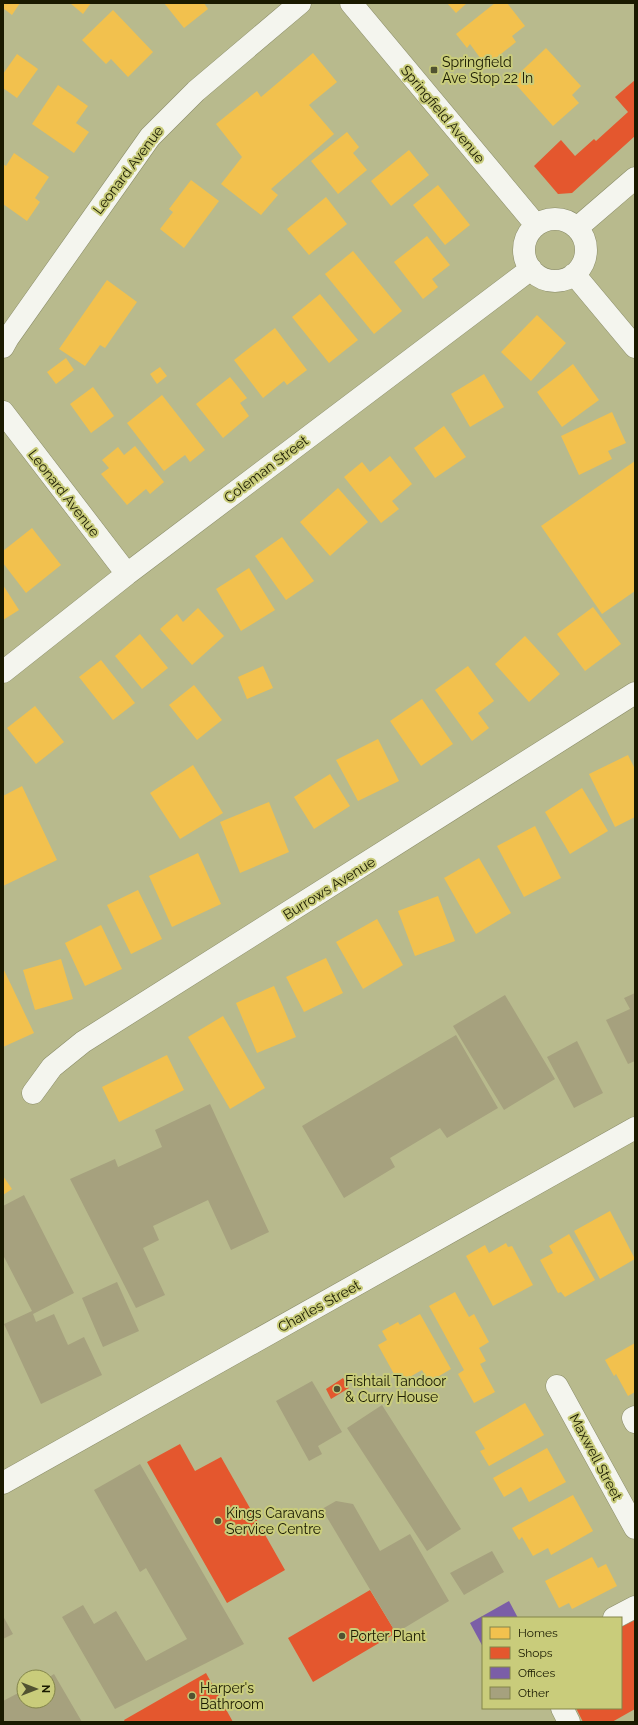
<svg xmlns="http://www.w3.org/2000/svg" width="638" height="1725" font-family="Raleway,sans-serif">
	<style>
		.homes { fill: #f2c14e }
		.shops { fill: #e4572e }
		.offices { fill: #7b5ea7 }
		.building { fill: #a6a17e }
		.lines { fill: none; stroke-linecap: round; stroke-linejoin: round }
		.minor-casing { stroke: #8a8c68; stroke-width: 23 }
		.minor { stroke: #f4f5ee; stroke-width: 22 }
		.poi-dot { fill: #515231; stroke: #c9cc7b; stroke-width: 1.5 }
		.labels { text-anchor: middle; dominant-baseline: central; stroke-width: 4; stroke-linejoin: round; paint-order: stroke }
		.poi-label { font-size: 14px; fill: #1a1a00; stroke: #c9cc7b; text-anchor: start }
		.street-label { font-size: 14px; fill: #1a1a00; stroke: #c9cc7b }
	</style>
	<rect width="100%" height="100%" fill="#b8ba8d"/>
	<path class="homes" d="M3,3h17l-8,12 -9,-7z
		M70,3h21l-8,11z
		M164,3h40l4,6 -24,19z
		M447,3h20l-11,10z
		M495,3h12l18,23 -13,10 4,6 -30,24 -16,-22 -3,4 -11,-14z
		M113,10l40,42 -25,25 -17,-18 -5,5 -24,-24z
		M546,48l35,38 -9,9 7,8 -26,23 -41,-46z
		M313,53l24,29 -28,23 25,29 -63,55 7,6 -17,20 -40,-31 21,-27 -26,-33 41,-33 4,6z
		M17,54l21,15 -21,29 -14,-10v-14z
		M58,85l30,21 -12,17 13,9 -15,21 -42,-29z
		M347,132l12,15 -6,6 14,17 -29,24 -27,-33z
		M409,150l20,25 -38,31 -20,-25z
		M14,153l35,24 -14,21 5,4 -13,19 -24,-17v-40l3,2z
		M191,180l28,21 -35,47 -24,-19 13,-17 -4,-3z
		M438,185l32,40 -25,20 -32,-40z
		M326,197l21,27 -38,31 -22,-26z
		M427,236l23,29 -18,14 6,8 -15,12 -29,-37z
		M353,251l49,60 -28,23 -49,-60z
		M107,280l30,22 -32,46 -5,-3 -15,21 -26,-17z
		M320,294l38,46 -29,23 -37,-46z
		M537,315l29,28 -35,38 -30,-29z
		M275,328l32,42 -20,15 -3,-4 -21,17 -29,-38z
		M66,358l8,12 -18,14 -9,-12z
		M573,364l26,36 -37,27 -25,-35z
		M160,367l7,9 -10,8 -7,-10z
		M484,374l20,33 -34,20 -19,-33z
		M230,377l17,21 -7,5 9,13 -26,22 -27,-34z
		M93,387l21,29 -23,17 -21,-29z
		M162,395l43,55 -15,12 -5,-7 -21,16 -37,-48z
		M612,412l14,31 -18,8 4,8 -33,16 -18,-39z
		M444,426l22,31 -31,21 -21,-30z
		M135,446l29,36 -14,12 -4,-5 -19,16 -26,-31 8,-6 -7,-8 16,-13 6,8z
		M390,456l22,28 -20,17 7,8 -18,14 -37,-46 18,-15 8,10z
		M635,461v130l-33,23 -61,-88z
		M338,488l30,34 -38,34 -30,-34z
		M32,528l29,37 -35,28 -23,-30v-12z
		M282,537l32,44 -28,19 -31,-44z
		M249,568l26,42 -34,21 -25,-42z
		M3,585l16,25 -16,10z
		M593,607l28,37 -36,27 -28,-37z
		M198,608l26,28 -32,29 -32,-36 17,-15 6,8z
		M140,634l28,34 -26,21 -27,-33z
		M525,636l35,38 -31,28 -34,-38z
		M101,660l34,43 -22,17 -34,-43z
		M263,666l10,22 -26,11 -9,-22z
		M468,666l26,35 -16,12 11,15 -17,13 -37,-51z
		M194,685l28,35 -25,20 -28,-35z
		M422,699l31,45 -32,22 -31,-45z
		M35,706l29,36 -28,22 -29,-36z
		M378,739l21,42 -41,20 -22,-41z
		M628,755l7,14v48l-20,10 -26,-53z
		M193,765l30,48 -43,26 -30,-46z
		M330,774l20,32 -36,23 -20,-32z
		M22,786l35,74 -54,26v-90z
		M582,788l26,43 -38,23 -25,-42z
		M269,802l20,50 -49,21 -20,-51z
		M535,826l26,52 -37,19 -27,-51z
		M198,853l23,51 -49,23 -23,-51z
		M479,858l32,55 -35,21 -32,-56z
		M138,890l24,49 -31,15 -24,-49z
		M438,896l17,45 -40,15 -17,-45z
		M377,919l26,46 -40,24 -27,-47z
		M101,925l21,44 -37,17 -20,-43z
		M326,958l17,35 -39,19 -18,-35z
		M61,959l12,40 -38,11 -12,-40z
		M3,968l31,65 -31,14z
		M274,986l22,51 -39,16 -21,-50z
		M223,1016l42,72 -35,21 -42,-72z
		M167,1055l17,35 -65,32 -17,-35z
		M3,1176l9,13 -9,6z
		M610,1211l25,48 -35,20 -26,-48z
		M569,1234l26,46 -30,17 -4,-5 -3,1 -18,-33 13,-7 -4,-7z
		M506,1243l2,4 4,-1 21,39 -40,21 -27,-50 19,-11 4,8z
		M455,1292l14,25 5,-3 15,28 -10,6 7,13 -6,3 15,28 -21,11 -16,-29 6,-4 -35,-64z
		M420,1314l31,55 -22,13 -7,-12 -23,13 -21,-38 9,-5 -5,-9 16,-9 2,3z
		M635,1343v49l-7,4 -12,-22 -2,2 -9,-16z
		M525,1403l19,32 -55,31 -9,-15 5,-2 -10,-17z
		M547,1448l19,34 -37,20 -8,-15 -17,10 -11,-19z
		M573,1495l20,36 -42,24 -3,-7 -15,8 -11,-19 -3,3 -7,-12z
		M592,1557l6,11 8,-4 11,22 -45,23 -3,-6 -10,5 -14,-27z"/>
	<path class="shops" d="M635,80v56l-63,57 -14,1 -24,-28 27,-26 14,16 19,-17 2,2 32,-29 -13,-15z
		M343,1378l6,10 -18,11 -5,-10z
		M180,1444l15,27 26,-14 64,113 -58,33 -80,-141z
		M370,1590l26,43 -83,49 -25,-44z
		M635,1620v89l-23,13h-29l-7,-14h45v-81z
		M206,1673l27,49h-108l-1,-2z"/>
	<path class="offices" d="M509,1601l9,17h-35v29l-13,-24z"/>
	<path class="building" d="M635,993v68l-7,3 -22,-44 24,-11 -6,-11z
		M505,995l50,84 -51,31 -51,-84z
		M456,1035l42,73 -51,30 -7,-10 -50,30 5,9 -51,31 -42,-72z
		M577,1041l26,52 -29,15 -27,-51z
		M210,1104l59,128 -38,18 -23,-50 -55,26 6,14 -16,8 22,47 -29,13 -66,-129 45,-20 3,8 44,-20 -7,-17z
		M24,1195l50,98 -41,21 3,8 18,-8 14,31 16,-8 18,38 -61,29 -37,-80 28,-13 -29,-56v-49z
		M117,1282l22,49 -36,16 -21,-49z
		M312,1381l30,51 -24,14 4,8 -13,7 -33,-60z
		M382,1405l79,124 -34,22 -80,-123z
		M140,1464l104,180 -129,65 -53,-92 21,-12 11,19 22,-13 30,50 41,-22 -41,-71 -6,4 -46,-82z
		M336,1501l17,3 27,47 30,-17 39,67 -53,32 -74,-124z
		M492,1551l12,21 -40,23 -14,-22z
		M3,1616l10,18 -10,5z
		M54,1674l28,48h-79v-21l21,-11v11h24v-23z"/>
	<g class="lines">
		<g class="minor-casing">
			<path id="minor" d="M351,3l185,222
				M524 250a31 31 0 1 1 62 0a31 31 0 1 1-62 0Z
				M577,228l58,-50
				M574,274l61,73
				M3,347l5,-9 142,-201 46,-46 104,-88
				M3,412l124,162
				M3,672l124,-98 404,-305
				M33,1093l19,-26 31,-25 552,-349
				M557,1386l78,142
				M635,1417l-2,1 2,4
				M3,1483l632,-355
				M614,1618l21,-11
				M562,1708l7,14"/>
		</g>
		<use href="#minor" class="minor"/>
	</g>
	<g class="poi-dot">
		<rect x="430" y="66" width="8" height="8" rx="2"/>
		<circle cx="337" cy="1389" r="4"/>
		<circle cx="218" cy="1521" r="4"/>
		<circle cx="342" cy="1636" r="4"/>
		<circle cx="192" cy="1696" r="4"/>
	</g>
	<g class="labels">
		<g class="poi-label">
			<text x="442" y="62">Springfield<tspan x="442" dy="16">Ave Stop 22 In</tspan></text>
			<text x="345" y="1381">Fishtail Tandoor<tspan x="345" dy="16">&amp; Curry House</tspan></text>
			<text x="226" y="1513">Kings Caravans<tspan x="226" dy="16">Service Centre</tspan></text>
			<text x="350" y="1636">Porter Plant</text>
			<text x="200" y="1688">Harper's<tspan x="200" dy="16">Bathroom</tspan></text>
		</g>
		<g class="street-label">
			<text transform="translate(443 114) rotate(50)">Springfield Avenue</text>
			<text transform="translate(128 170) rotate(-53)">Leonard Avenue</text>
			<text transform="translate(266 469) rotate(-37)">Coleman Street</text>
			<text transform="translate(64 493) rotate(52)">Leonard Avenue</text>
			<text transform="translate(329 888) rotate(-32)">Burrows Avenue</text>
			<text transform="translate(319 1306) rotate(-29)">Charles Street</text>
			<text transform="translate(596 1457) rotate(62)">Maxwell Street</text>
		</g>
	</g>
	<rect width="638" height="1725" fill="none" stroke="#1a1a00" stroke-width="8"/>
	<rect x="482" y="1617" width="140" height="92" fill="#c9cc7b" stroke="#83854a"/>
	<rect x="490" y="1627" width="20" height="12" fill="#f2c14e" stroke="#83854a"/>
	<text x="518" y="1637" font-size="12" fill="#1a1a00">Homes</text>
	<rect x="490" y="1647" width="20" height="12" fill="#e4572e" stroke="#83854a"/>
	<text x="518" y="1657" font-size="12" fill="#1a1a00">Shops</text>
	<rect x="490" y="1667" width="20" height="12" fill="#7b5ea7" stroke="#83854a"/>
	<text x="518" y="1677" font-size="12" fill="#1a1a00">Offices</text>
	<rect x="490" y="1687" width="20" height="12" fill="#a6a17e" stroke="#83854a"/>
	<text x="518" y="1697" font-size="12" fill="#1a1a00">Other</text>
	<g transform="translate(36 1689) rotate(90)"><circle r="19" fill="#c9cc7b" stroke="#83854a"/>
	<path d="M0-3L7 15L0 10L-7 15Z" fill="#515231"/>
	<text y="-6" font-size="11" font-weight="bold" text-anchor="middle" fill="#1a1a00">N</text>
	</g>
</svg>
